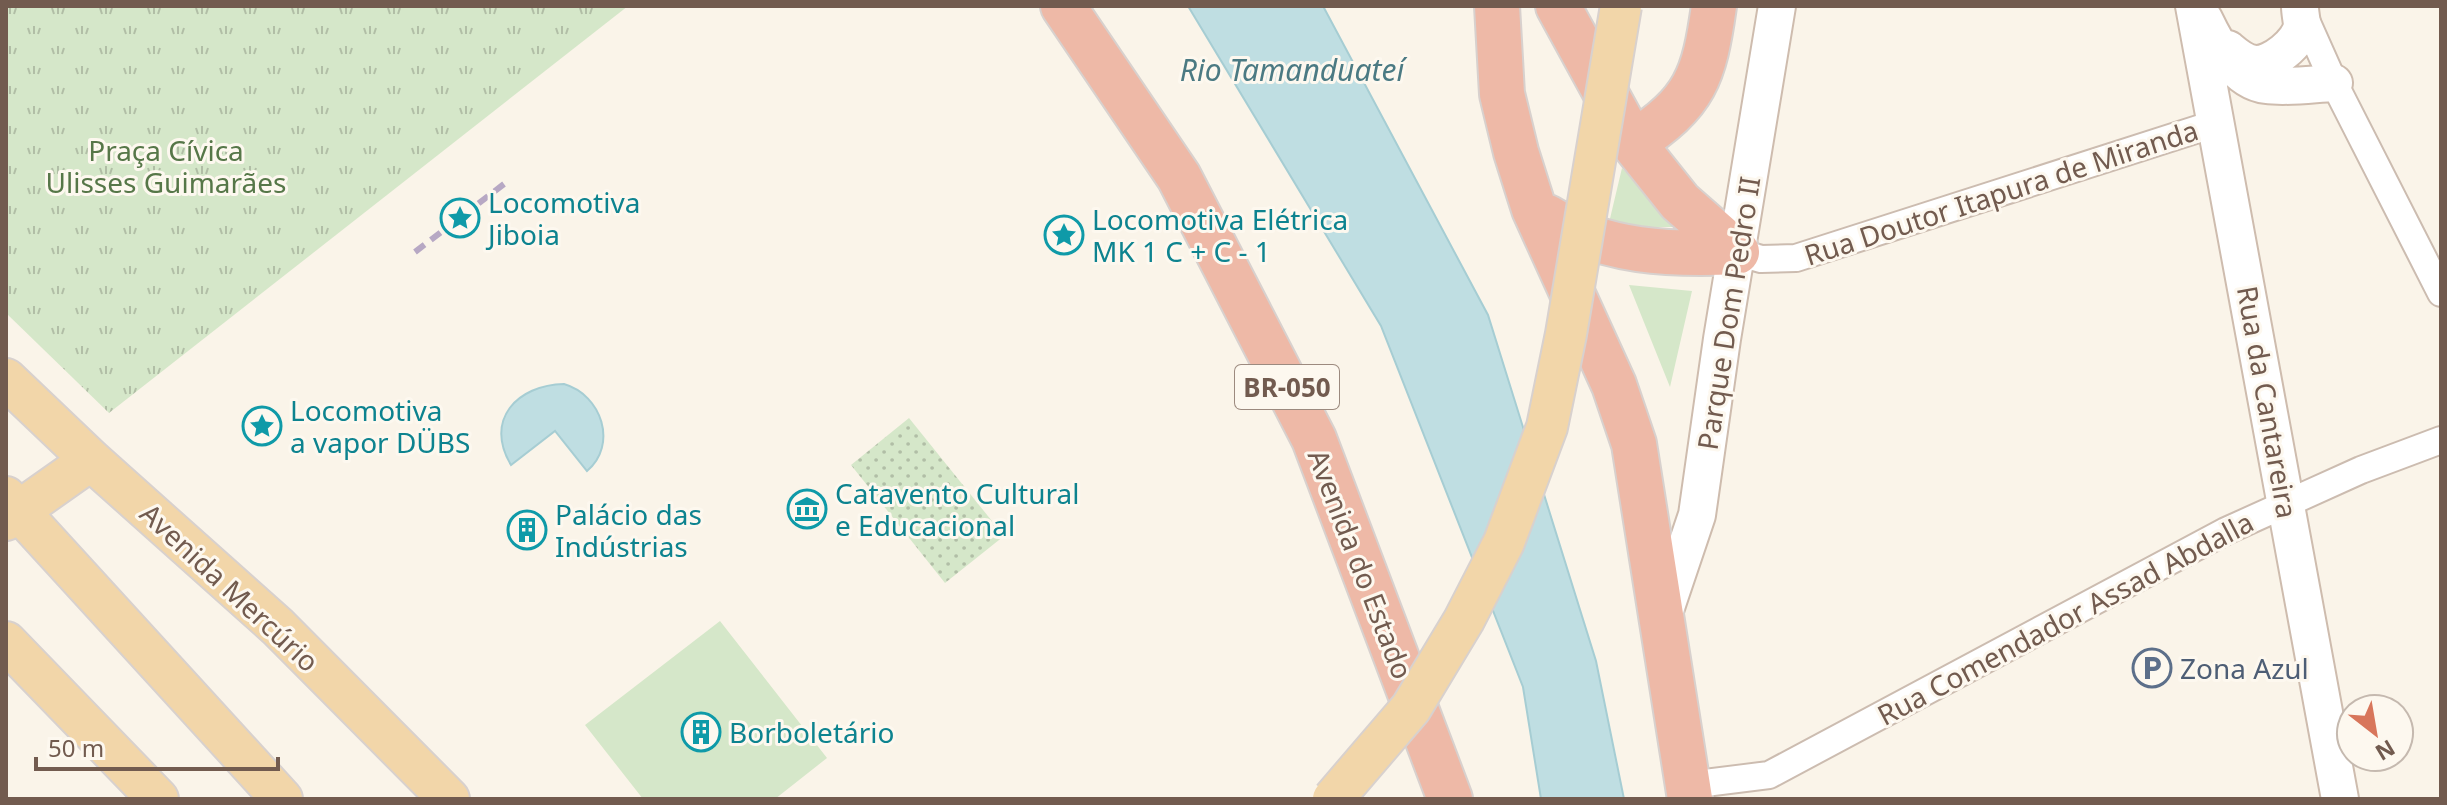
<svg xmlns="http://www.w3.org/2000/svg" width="2447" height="805" font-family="'Noto Sans',sans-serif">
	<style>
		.grass { fill: url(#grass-dots) }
		.park { fill: url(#park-tufts) }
		.garden { fill: #d5e7c9 }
		.water { fill: #bfdee2; stroke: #a6cdd3; stroke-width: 2 }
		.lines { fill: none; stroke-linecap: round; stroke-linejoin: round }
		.street-casing { stroke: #ccbcb0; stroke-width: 30 }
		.secondary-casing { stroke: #cebcae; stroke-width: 40 }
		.primary-casing { stroke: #d8d1ce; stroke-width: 44 }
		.highway-casing { stroke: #d8d1ce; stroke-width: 48 }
		.street { stroke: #fff; stroke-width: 26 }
		.secondary { stroke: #fff; stroke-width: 36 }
		.primary { stroke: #f2d6a9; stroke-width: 40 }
		.highway { stroke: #eeb9a7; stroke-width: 44 }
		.rail { stroke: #b7a8c4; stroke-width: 6; stroke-dasharray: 12 8; stroke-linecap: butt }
		.primary-bridge-casing { stroke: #d8d1ce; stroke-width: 44; stroke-linecap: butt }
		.primary-bridge { stroke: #f2d6a9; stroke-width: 40 }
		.labels { text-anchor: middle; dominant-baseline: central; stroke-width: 6; stroke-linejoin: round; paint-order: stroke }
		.shield { fill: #fdf8ef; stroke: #9c8a7f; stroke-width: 2 }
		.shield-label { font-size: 26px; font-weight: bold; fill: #725b4f }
		.park-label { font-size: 28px; fill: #567748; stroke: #fdf8ef }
		.street-label { font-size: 28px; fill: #725b4f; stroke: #fdf8ef }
		.culture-label { font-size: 28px; fill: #0d838f; stroke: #fdf8ef; text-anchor: start }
		.service-label { font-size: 28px; fill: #4e5e75; stroke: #fdf8ef; text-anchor: start }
		.water-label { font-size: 30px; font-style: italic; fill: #4b7a83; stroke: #fdf8ef }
	</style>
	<defs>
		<pattern id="grass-dots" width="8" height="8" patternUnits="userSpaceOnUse" patternTransform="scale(2)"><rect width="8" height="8" fill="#d5e7c9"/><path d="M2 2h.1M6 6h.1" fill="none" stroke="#b1bea6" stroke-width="1.8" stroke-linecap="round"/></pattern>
		<pattern id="park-tufts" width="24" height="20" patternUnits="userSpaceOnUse" patternTransform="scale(2)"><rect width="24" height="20" fill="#d5e7c9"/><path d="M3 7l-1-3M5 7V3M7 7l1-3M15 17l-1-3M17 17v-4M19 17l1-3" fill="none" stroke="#b1bea6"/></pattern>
	</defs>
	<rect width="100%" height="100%" fill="#faf4e9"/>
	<path class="grass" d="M909,418l95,118 -59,47 -94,-118z"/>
	<path class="park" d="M6,6h622l-519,407 -103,-100z"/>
	<path class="garden" d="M1622,168l55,59h-69z
		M1629,285l63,6 -22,96z
		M720,621l107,137 -52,41h-132l-58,-74z"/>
	<path class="water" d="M1188,6h135l165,309 108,346 28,138h-83l-18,-112 -142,-361z
		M564,384c38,11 54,61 23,87l-32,-40 -44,34c-27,-45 6,-80 53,-81z"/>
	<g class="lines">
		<g class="street-casing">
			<path id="street" d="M2301,9l33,74 107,210
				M1737,252l24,7 35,-1 421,-135
				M1689,785l80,-10 457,-244 135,-61 80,-30"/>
		</g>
		<g class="secondary-casing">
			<path id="secondary" d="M2194,6l146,793
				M2204,19c12,25 31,62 62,66 21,3 47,-1 68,-2
				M2228,49c7,6 16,14 27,15 17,1 44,-21 47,-38 0,-5 -2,-13 -2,-19
				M1663,616l34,-101 25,-176 55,-333"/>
		</g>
		<g class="primary-casing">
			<path id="primary" d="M6,379l85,81 187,167 171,172
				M6,497l276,302
				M6,520l85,-60
				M6,642l152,157"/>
		</g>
		<g class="highway-casing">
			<path id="highway" d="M1063,6l116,171 135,262 136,360
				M1497,6l5,88 14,58 18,57 80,176 20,59 56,355
				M1558,6l75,137 47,59 57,50
				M1633,143c63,-41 71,-66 81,-137
				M1547,217c58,36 124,38 190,35"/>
		</g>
		<use href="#street" class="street"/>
		<use href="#secondary" class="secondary"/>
		<use href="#primary" class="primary"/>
		<use href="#highway" class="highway"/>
		<path class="rail" d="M415,252l89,-68"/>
		<g class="primary-bridge-casing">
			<path id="primary-bridge" d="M1333,799l78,-91 53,-88 40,-78 43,-115 19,-93 55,-328"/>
		</g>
		<use href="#primary-bridge" class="primary-bridge"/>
	</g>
	<defs>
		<g id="sight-ring" transform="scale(2)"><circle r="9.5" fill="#fdf8ef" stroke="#0f9aa8" stroke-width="1.5"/><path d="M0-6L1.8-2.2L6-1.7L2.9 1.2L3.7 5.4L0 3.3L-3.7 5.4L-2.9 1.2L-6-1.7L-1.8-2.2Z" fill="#0f9aa8"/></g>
		<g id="museum-ring" transform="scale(2)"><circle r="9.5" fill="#fdf8ef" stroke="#0f9aa8" stroke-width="1.5"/><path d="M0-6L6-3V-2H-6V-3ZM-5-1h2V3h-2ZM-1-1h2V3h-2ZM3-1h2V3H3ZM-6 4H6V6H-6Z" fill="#0f9aa8"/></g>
		<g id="building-ring" transform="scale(2)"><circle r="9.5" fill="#fdf8ef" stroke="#0f9aa8" stroke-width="1.5"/><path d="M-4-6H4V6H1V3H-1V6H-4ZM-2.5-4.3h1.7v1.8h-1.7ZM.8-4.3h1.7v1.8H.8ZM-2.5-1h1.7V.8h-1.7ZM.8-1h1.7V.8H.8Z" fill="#0f9aa8"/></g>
		<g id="parking-ring" transform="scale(2)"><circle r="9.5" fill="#fdf8ef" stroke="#5c6f8a" stroke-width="1.5"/><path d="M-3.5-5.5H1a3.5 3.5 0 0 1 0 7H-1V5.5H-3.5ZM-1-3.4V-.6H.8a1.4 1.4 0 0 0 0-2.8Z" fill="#5c6f8a"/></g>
	</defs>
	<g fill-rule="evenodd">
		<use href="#sight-ring" x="460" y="218"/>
		<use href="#sight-ring" x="1064" y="235"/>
		<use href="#sight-ring" x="262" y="426"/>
		<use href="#museum-ring" x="807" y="509"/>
		<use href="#building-ring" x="527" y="530"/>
		<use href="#parking-ring" x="2152" y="668"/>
		<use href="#building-ring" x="701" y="732"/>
	</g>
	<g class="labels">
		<rect class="shield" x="1235" y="365" width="104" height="44" rx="6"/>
		<g class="shield-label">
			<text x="1287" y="387">BR-050</text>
		</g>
		<g class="park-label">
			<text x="166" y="150">Praça Cívica<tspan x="166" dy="32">Ulisses Guimarães</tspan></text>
		</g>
		<g class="street-label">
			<text transform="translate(2001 192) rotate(-18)">Rua Doutor Itapura de Miranda</text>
			<text transform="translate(1728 313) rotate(-81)">Parque Dom Pedro II</text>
			<text transform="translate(2268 402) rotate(80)">Rua da Cantareira</text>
			<text transform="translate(1361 564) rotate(69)">Avenida do Estado</text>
			<text transform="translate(230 587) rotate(43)">Avenida Mercúrio</text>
			<text transform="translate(2065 618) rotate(-28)">Rua Comendador Assad Abdalla</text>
		</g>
		<g class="culture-label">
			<text x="488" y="202">Locomotiva<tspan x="488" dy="32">Jiboia</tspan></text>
			<text x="1092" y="219">Locomotiva Elétrica<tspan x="1092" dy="32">MK 1 C + C - 1</tspan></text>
			<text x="290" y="410">Locomotiva<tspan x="290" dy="32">a vapor DÜBS</tspan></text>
			<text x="835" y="493">Catavento Cultural<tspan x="835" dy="32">e Educacional</tspan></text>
			<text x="555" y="514">Palácio das<tspan x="555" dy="32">Indústrias</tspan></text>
			<text x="729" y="732">Borboletário</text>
		</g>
		<g class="service-label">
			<text x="2180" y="668">Zona Azul</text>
		</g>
		<g class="water-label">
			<text x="1292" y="69">Rio Tamanduateí</text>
		</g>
	</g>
	<rect width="2447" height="805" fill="none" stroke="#725b4f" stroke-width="16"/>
	<g transform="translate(2375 733) rotate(149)"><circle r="38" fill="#fdf8ef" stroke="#c5b9af" stroke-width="2"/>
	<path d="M0-6L14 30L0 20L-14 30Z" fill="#d8765b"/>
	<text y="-12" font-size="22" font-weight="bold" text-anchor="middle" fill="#725b4f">N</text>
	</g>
	<path d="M36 757v12h242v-12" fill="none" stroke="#725b4f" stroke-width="4"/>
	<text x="48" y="757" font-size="24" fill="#725b4f" stroke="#fdf8ef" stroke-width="6" paint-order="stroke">50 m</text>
</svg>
